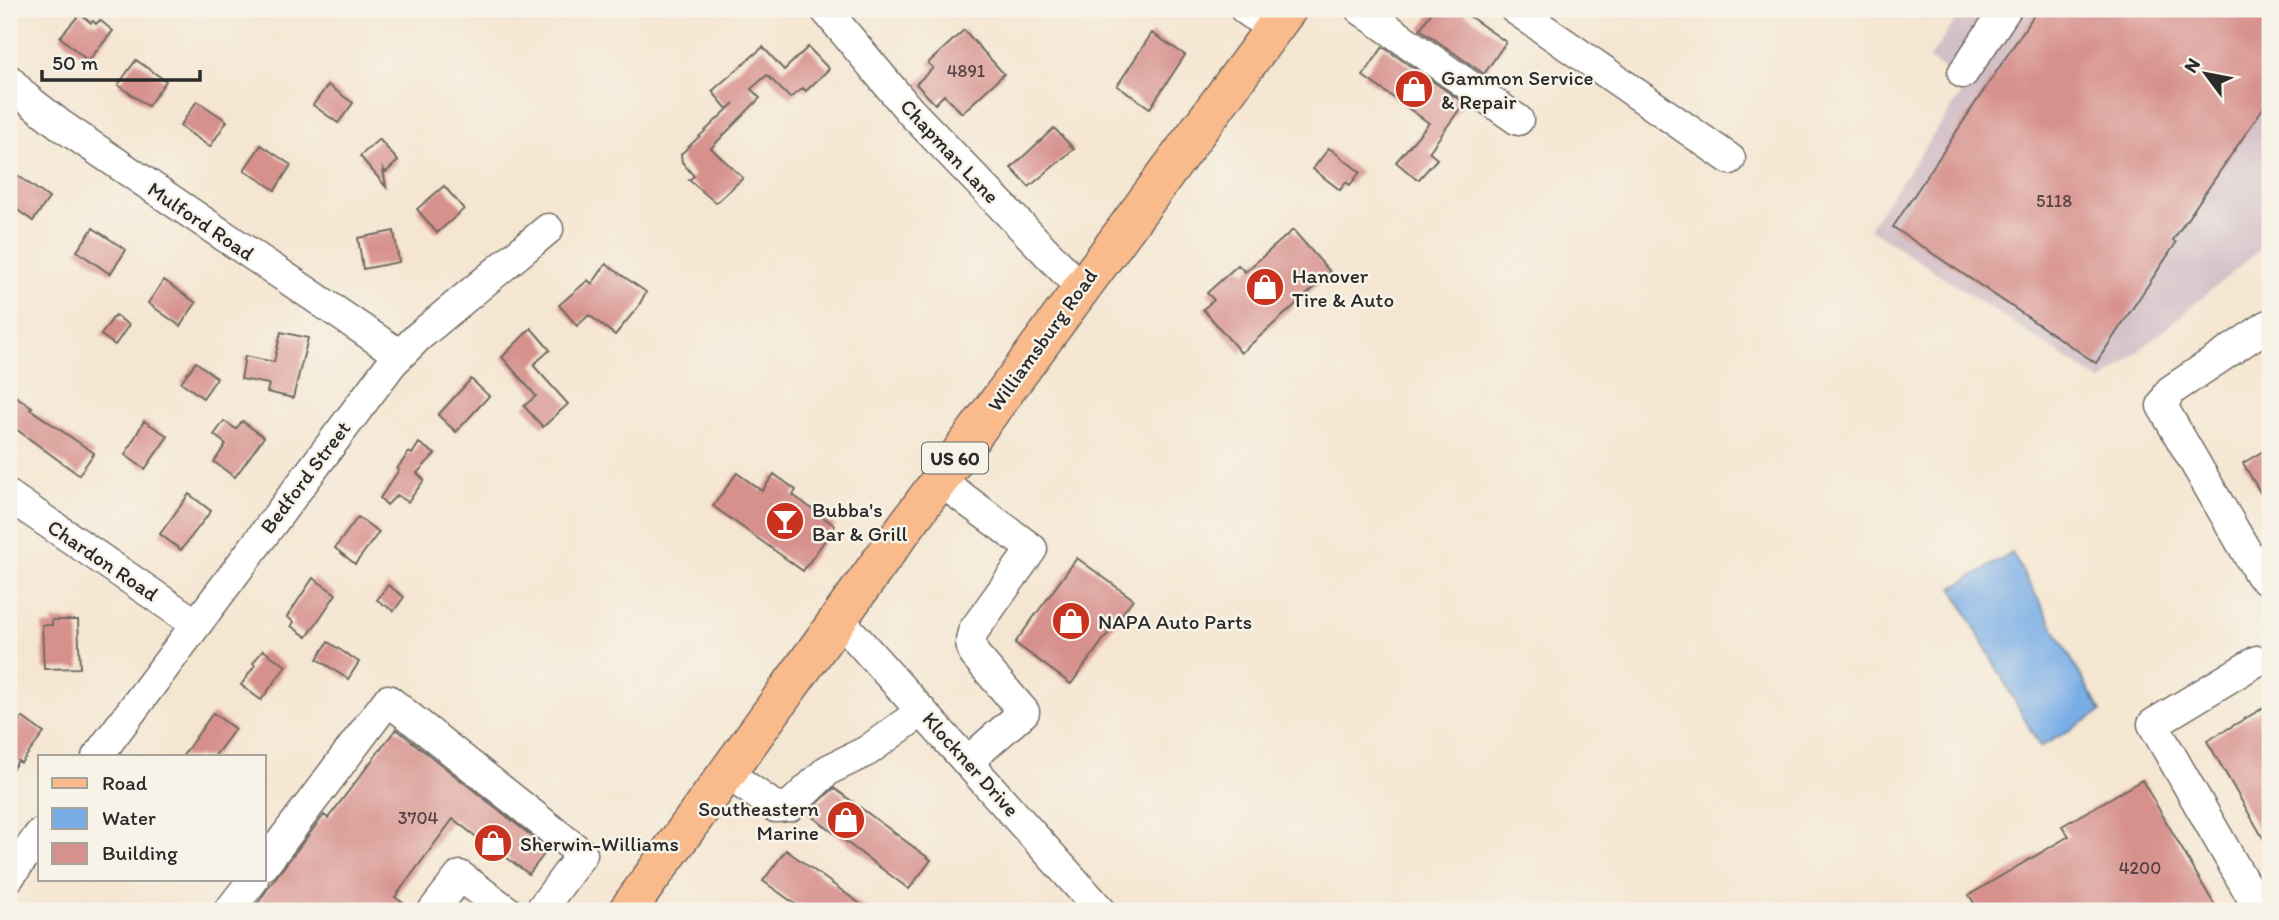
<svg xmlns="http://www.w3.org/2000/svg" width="2279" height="920" font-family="Itim,sans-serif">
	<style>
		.industrial { fill: #d2bdc6 }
		.water { fill: #79ade6; stroke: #526c88; stroke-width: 2 }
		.building { fill: #d7918d }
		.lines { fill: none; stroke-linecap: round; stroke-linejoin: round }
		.minor-casing { stroke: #726c65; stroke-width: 33 }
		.major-casing { stroke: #726c65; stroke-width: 40 }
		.minor { stroke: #fff; stroke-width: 30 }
		.major { stroke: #fabb8c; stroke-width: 37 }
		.labels { text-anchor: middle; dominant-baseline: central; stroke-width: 5; stroke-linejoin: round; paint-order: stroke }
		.number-label { font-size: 18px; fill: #564444 }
		.shield { fill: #f7f3e8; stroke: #686764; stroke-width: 2 }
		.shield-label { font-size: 19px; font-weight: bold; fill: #2b2b2b }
		.poi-label { font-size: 21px; fill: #2b2b2b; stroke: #f7f3e8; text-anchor: start }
		.street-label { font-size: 21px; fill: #2b2b2b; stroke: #f7f3e8 }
	</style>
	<rect width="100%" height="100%" fill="#f7f3e8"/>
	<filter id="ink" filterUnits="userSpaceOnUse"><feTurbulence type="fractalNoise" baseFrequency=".0143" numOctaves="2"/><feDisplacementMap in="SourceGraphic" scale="14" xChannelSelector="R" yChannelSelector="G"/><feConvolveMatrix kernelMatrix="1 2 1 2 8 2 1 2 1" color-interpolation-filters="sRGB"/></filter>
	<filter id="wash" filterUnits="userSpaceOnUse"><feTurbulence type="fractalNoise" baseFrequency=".00686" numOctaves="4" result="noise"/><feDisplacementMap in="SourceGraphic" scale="28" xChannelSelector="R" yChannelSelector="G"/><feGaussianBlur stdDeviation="1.57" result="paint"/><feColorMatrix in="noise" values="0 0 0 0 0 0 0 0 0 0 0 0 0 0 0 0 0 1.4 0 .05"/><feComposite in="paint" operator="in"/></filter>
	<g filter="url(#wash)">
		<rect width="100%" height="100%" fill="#f5e6d1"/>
		<path class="industrial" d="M1963,9h307v232l-168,141 -233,-154 98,-142 -38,-27z"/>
		<path class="water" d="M2012,553l89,159 -61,35 -87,-159z"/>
		<g id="blocks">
			<path class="building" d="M1434,9h25l47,33 -22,32 -64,-45z
				M2038,9h232v89l-97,142 3,3 -80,120 -203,-136z
				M80,14l11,9 2,-2 3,3 4,-4 13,11 -25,30 -28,-24z
				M964,30l40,44 -42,39 -18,-18 -9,9 -19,-20 17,-16 -5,-5z
				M1152,33l33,22 -35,53 -33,-22z
				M763,47l21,23 24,-23 21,22 -23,22 -3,-3 -13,10 -23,-23 -16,14 9,9 -49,50 32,30 -27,25 -27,-23 5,-4 -12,-14 -1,-8 53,-51 -7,6 -15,-18z
				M1383,47l81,56 -35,49 8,7 -18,20h-3l-20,-17 33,-39 -66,-47z
				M136,60l30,21 -18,25 -30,-21z
				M328,85l25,18 -15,20 -25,-18z
				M197,101l30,20 -17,26 -30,-21z
				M1054,128l20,21 -45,38 -18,-19z
				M379,139l19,22 -12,11 -3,-3 3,18 -26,-31z
				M261,145l30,20 -16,25 -31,-20z
				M1329,148l31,24 -10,13 -4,-3 -6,8 -27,-21z
				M17,175l32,23 -16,23 -24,-17v-17z
				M444,186l20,23 -27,24 -20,-24z
				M93,228l33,22 -16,24 -33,-23z
				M1293,230l38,43 -90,80 -38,-44 11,-9 -7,-7 31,-28 7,7z
				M394,231l5,31 -36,7 -5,-31z
				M606,264l40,28 -8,15 -23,28 -26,-20 -12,11 -18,-21 29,-25 4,4z
				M164,280l32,23 -16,23 -32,-23z
				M115,315l14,10 -14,20 -14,-10z
				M531,328l19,22 -17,15 35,39 -25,23 -19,-21 12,-10 -34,-39z
				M281,332l27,6 -15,60 -26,-6 2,-8 -28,-5 4,-23 29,6z
				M196,362l21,16 -14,20 -22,-16z
				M471,379l18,17 -33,36 -18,-17z
				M9,392l23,15 -2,2 64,44 -15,22 -70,-51z
				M144,421l24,15 -23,33 -20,-14z
				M224,421l12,8 6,-8 22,16 -29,40 -21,-15 12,-18 -12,-9z
				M419,443l16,11 -18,19 7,7 -16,22 -11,-7 -10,10 -7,-7 19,-28 -2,-1 12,-17 3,2z
				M2270,447v62l-27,-46z
				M737,473l25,18 12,-17 22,16 -3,5 42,31 -32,45 -90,-65z
				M189,494l22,17 -30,39 -21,-16z
				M358,517l21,15 -24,32 -20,-16z
				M1077,558l56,41 -62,85 -56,-41z
				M313,578l23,16 -29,43 -16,-11 3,-4 -7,-5z
				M388,585l16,12 -10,14 -17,-11z
				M52,620h26l2,48 -36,1 -2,-44h10z
				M328,642l31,20 -11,17 -31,-20z
				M263,650l23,16 -25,34 -20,-15 14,-20 -2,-2z
				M2270,704v146l-63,-109z
				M213,713l22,16 -21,28h-32z
				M22,717l22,16 -23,30 -3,-2 -9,13v-38z
				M396,729l152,120 -19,25 -26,-19 -5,5 -13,-10 3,-4 -35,-27 -58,78 19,14h-161l17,-26 54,-70 4,3z
				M2142,780l76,131h-239l-10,-16 100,-59 -7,-10z
				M834,788l97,72 -22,29 -99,-74 9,-13z
				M786,850l84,61h-65l-42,-30z"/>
		</g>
	</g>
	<g filter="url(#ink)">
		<use href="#blocks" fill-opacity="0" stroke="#726c65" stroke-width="2"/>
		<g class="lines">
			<g class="minor-casing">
				<path id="minor" d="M825,9l85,102 171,177
					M1245,9l28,20
					M1360,9l158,111
					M1515,9l215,150
					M1963,73l43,-64
					M9,80l17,18 36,28 338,229
					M2270,324l-100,67 -8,15 98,169 10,7
					M939,480l93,69 -58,81c-4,10 -4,15 1,25l49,57 -56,49
					M9,496l187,128
					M838,618l263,293
					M2257,661l-104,63 107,187
					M97,757l295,-394 26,-26 130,-108
					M727,773l48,34 15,-1 38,-36 39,-19 55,-40
					M264,865l124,-165 194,154 -42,57
					M9,877l31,-43
					M229,911l24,-31
					M433,911l27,-35 47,35"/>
			</g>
			<g class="major-casing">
				<path id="major" d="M627,911l276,-381 385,-521"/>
			</g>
			<use href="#minor" class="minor"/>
			<use href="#major" class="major"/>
		</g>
	</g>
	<defs>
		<g id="shop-disc" transform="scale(2.0125)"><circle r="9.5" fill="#c8321e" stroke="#f7f3e8"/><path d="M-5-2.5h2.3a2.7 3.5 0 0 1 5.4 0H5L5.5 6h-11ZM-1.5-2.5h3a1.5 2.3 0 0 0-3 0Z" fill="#fff"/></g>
		<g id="bar-disc" transform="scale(2.0125)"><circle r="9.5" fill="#c8321e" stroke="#f7f3e8"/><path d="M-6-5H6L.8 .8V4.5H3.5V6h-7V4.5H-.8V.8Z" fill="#fff"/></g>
	</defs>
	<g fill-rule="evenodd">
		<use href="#shop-disc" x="1414" y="89"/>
		<use href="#shop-disc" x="1265" y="287"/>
		<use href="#bar-disc" x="785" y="521"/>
		<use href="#shop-disc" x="1071" y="621"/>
		<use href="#shop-disc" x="846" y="820"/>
		<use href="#shop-disc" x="493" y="843"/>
	</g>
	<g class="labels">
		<g class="number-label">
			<text x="966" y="71">4891</text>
			<text x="2054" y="201">5118</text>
			<text x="418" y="818">3704</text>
			<text x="2140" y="868">4200</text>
		</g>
		<rect class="shield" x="922" y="442.5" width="66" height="31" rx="5"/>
		<g class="shield-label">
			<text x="955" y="458">US 60</text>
		</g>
		<g class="poi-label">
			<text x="1441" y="77">Gammon Service<tspan x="1441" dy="24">&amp; Repair</tspan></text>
			<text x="1292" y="275">Hanover<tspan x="1292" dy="24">Tire &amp; Auto</tspan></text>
			<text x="812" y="509">Bubba's<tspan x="812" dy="24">Bar &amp; Grill</tspan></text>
			<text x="1098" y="621">NAPA Auto Parts</text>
			<text x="819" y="808" text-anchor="end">Southeastern<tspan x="819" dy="24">Marine</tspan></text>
			<text x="520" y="843">Sherwin-Williams</text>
		</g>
		<g class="street-label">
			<text transform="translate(950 151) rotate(47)">Chapman Lane</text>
			<text transform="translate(201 221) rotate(34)">Mulford Road</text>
			<text transform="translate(1042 340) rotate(-54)">Williamsburg Road</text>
			<text transform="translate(305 477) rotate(-53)">Bedford Street</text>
			<text transform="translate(103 560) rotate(34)">Chardon Road</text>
			<text transform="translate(971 764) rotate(48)">Klockner Drive</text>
		</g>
	</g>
	<rect width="2279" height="920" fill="none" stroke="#f7f3e8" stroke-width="35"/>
	<rect x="38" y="755" width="228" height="126" fill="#f7f3e8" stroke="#a5a39c" stroke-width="2"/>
	<rect x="52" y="778" width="35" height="10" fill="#fabb8c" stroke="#a5a39c" stroke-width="2"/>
	<text x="102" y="790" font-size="21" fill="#2b2b2b">Road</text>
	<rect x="52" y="808" width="35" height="21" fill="#79ade6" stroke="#a5a39c" stroke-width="2"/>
	<text x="102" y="825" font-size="21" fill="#2b2b2b">Water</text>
	<rect x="52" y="843" width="35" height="21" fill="#d7918d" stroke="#a5a39c" stroke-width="2"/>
	<text x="102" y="860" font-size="21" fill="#2b2b2b">Building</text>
	<g transform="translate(2206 74) rotate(302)" stroke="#f7f3e8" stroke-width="5" paint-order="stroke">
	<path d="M0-5L12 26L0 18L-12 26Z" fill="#2b2b2b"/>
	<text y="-10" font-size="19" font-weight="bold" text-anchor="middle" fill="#2b2b2b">N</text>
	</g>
	<path d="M42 70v10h158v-10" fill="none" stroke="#2b2b2b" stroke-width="3.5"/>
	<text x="52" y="70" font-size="21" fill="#2b2b2b" stroke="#f7f3e8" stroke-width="5" paint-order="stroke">50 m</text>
</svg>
